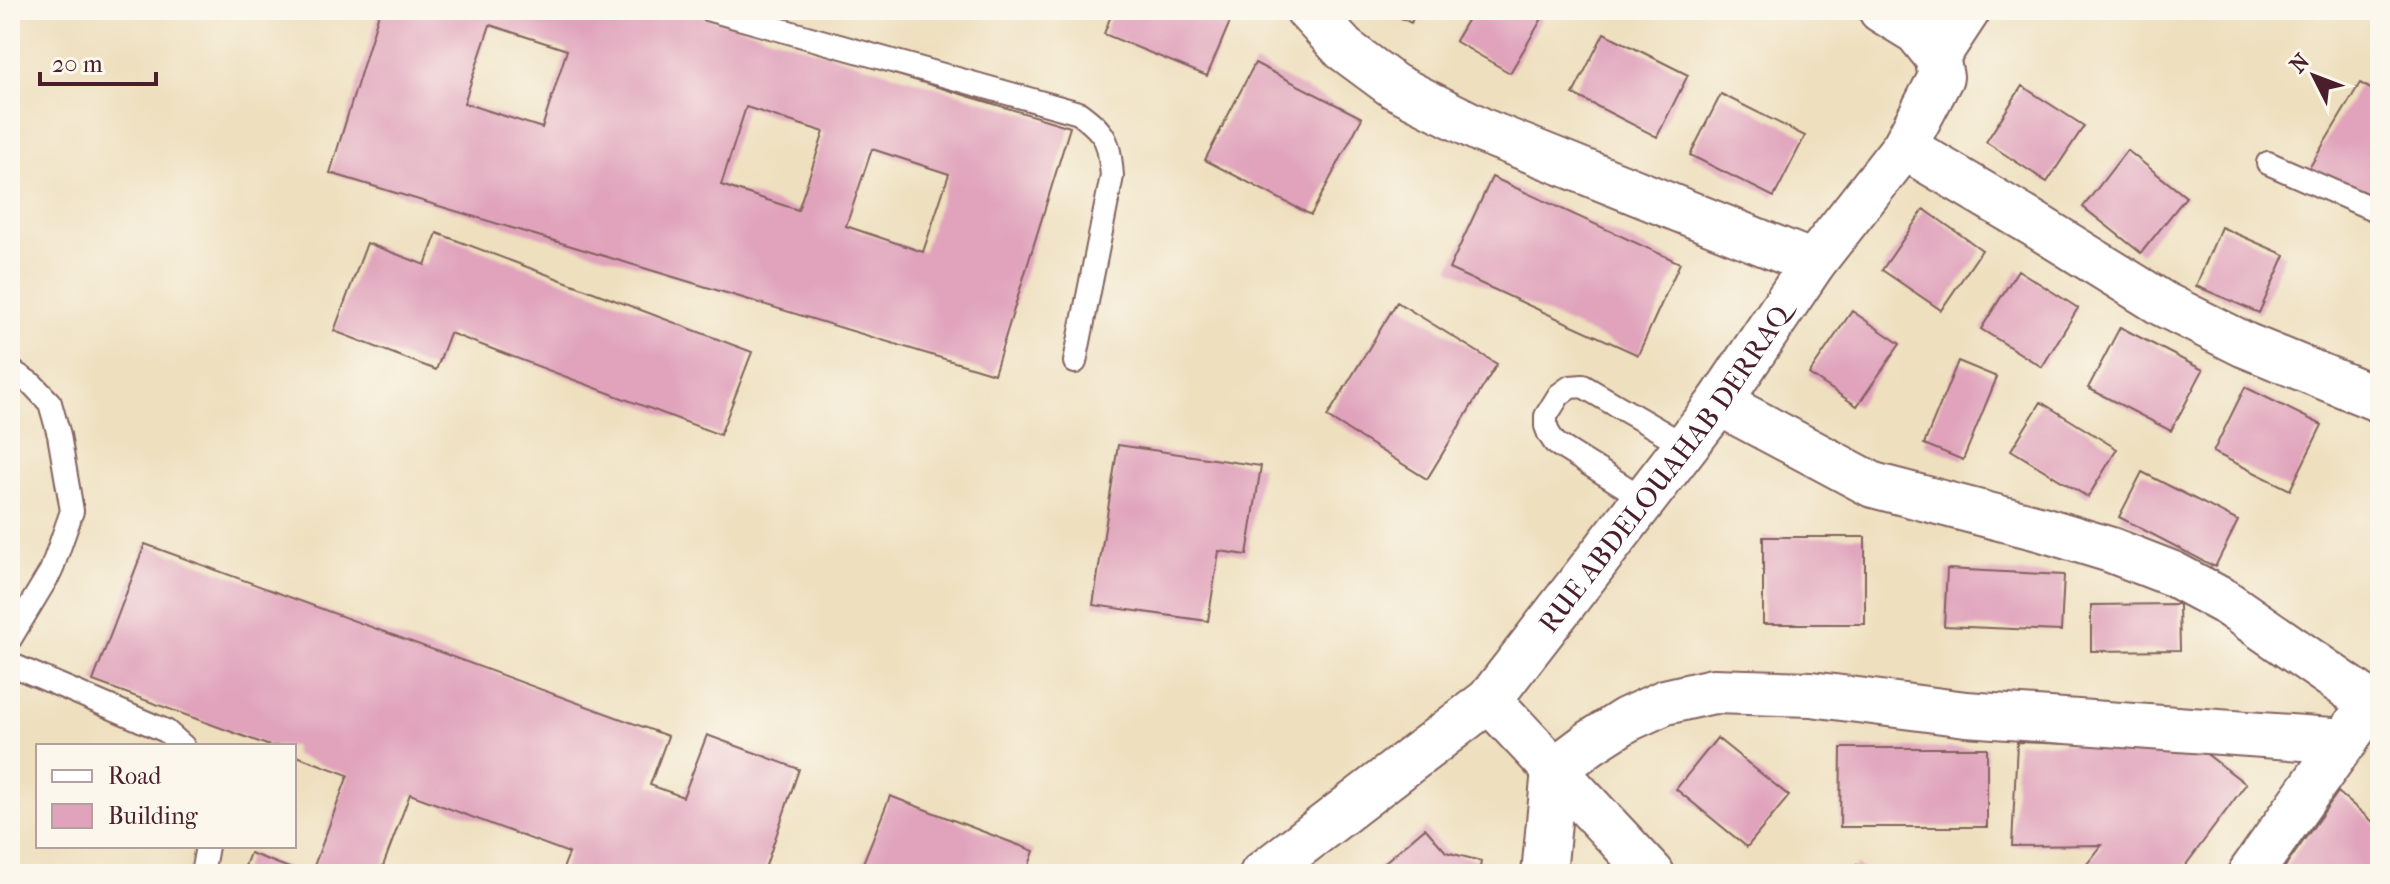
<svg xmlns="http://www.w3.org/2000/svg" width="2390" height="884" font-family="'IM FELL French Canon',serif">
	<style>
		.building { fill: #e0a3bb; fill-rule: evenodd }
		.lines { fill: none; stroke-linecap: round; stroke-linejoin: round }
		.lane-casing { stroke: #83625e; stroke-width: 26 }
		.street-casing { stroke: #83625e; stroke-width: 48 }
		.lane { stroke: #fff; stroke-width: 22 }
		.street { stroke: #fff; stroke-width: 44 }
		.labels { text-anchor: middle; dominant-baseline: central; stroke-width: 7; stroke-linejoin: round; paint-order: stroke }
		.street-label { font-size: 28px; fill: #4a1f2b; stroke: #fbf7ec }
	</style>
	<rect width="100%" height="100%" fill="#fbf7ec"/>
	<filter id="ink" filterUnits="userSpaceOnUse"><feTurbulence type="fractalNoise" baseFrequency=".0125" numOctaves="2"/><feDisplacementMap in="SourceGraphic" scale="16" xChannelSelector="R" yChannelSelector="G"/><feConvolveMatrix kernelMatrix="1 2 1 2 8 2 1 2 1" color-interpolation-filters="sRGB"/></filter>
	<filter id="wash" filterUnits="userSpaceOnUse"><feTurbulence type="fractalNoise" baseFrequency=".006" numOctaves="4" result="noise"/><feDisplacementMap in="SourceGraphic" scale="32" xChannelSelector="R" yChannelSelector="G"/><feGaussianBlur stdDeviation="1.8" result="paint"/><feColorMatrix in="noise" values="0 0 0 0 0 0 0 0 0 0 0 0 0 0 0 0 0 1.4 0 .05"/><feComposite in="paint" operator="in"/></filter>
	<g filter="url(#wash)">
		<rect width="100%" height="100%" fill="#eedfbe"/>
		<g id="blocks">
			<path class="building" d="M380,10h302l388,117 -76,247 -664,-201zM490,25l77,25 -25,78 -78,-25zM746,107l78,25 -26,78 -77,-25zM872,149l77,25 -26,78 -77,-26z
				M1113,10h122l-28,66 -103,-42z
				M1385,10h32l-6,13z
				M1473,10h74l-37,63 -55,-32z
				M1604,33l84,42 -31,62 -84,-43z
				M1255,63l107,55 -51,97 -106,-55z
				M2360,83l20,11v108l-72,-32z
				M2022,86l62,40 -37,56 -61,-40z
				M1721,94l84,42 -31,61 -84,-42z
				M2127,150l59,47 -45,56 -58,-46z
				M1492,177l188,86 -42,92 -189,-86z
				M1924,209l58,41 -41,60 -59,-40z
				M2221,227l64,28 -26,58 -63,-27z
				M437,233l315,119 -32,83 -270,-102 -14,37 -102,-39 33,-88 58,22z
				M2018,270l60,38 -36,59 -61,-38z
				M1397,302l100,62 -70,115 -100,-62z
				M1852,311l48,33 -43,62 -48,-32z
				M2120,327l83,43 -32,61 -83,-43z
				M1958,361l39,16 -34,83 -39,-16z
				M2245,387l77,38 -32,65 -77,-38z
				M2041,402l76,47 -29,48 -77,-47z
				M1118,445l143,21 -14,89 -28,-4 -11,70 -115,-16z
				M2142,472l96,49 -23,46 -96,-50z
				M1763,537h102v87h-102z
				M145,544l523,192 -18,49 33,12 24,-62 92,34 -36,105h-202l8,-21 -159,-59 -30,80h-69l37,-99 -54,-20v-9h-24l-177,-65z
				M1947,569l117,6 -3,56 -117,-5z
				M2179,604l1,46 -89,1v-46z
				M1717,738l72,58 -42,51 -71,-58z
				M2017,742l183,7 46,35 -67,90h-100l23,-29 -90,1z
				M1841,748h146v79h-147z
				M2338,792l42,36v36l-8,10h-92z
				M890,796l144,55 -8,23 -167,-1z
				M1425,828l21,24 35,9 -2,13h-108z
				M250,853l55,21h-63z
				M1857,865l10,9h-18z"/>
		</g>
	</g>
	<g filter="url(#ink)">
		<use href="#blocks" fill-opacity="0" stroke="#83625e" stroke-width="2"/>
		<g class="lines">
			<g class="lane-casing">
				<path id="lane" d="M710,10l369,103c28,21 30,28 33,63l-37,186
					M2268,163l112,49
					M10,370l23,15 17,18 9,32 13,76 -21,60 -41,68
					M1646,500l-91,-57 -6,-9 -3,-8v-10l13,-21 11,-8 13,-1 103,60
					M10,664l156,67 17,15
					M202,874l5,-28"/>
			</g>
			<g class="street-casing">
				<g id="street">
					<path d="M1308,10l36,39 50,37 89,45 330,132"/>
					<path d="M1937,57l31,-47"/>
					<path d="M1904,147l130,77 129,80 82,41 135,55"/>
					<path d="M1719,403l154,82 169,44 69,21 62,24 52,28 146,101"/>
					<path d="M1489,700l163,174"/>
					<path id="s1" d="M1262,874l227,-174 230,-297 94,-140 91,-116 37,-70 -4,-20 -20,-25 -36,-22"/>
					<path d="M1544,874l10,-104 36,-27 36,-23 39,-18 48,-11 98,3 155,20 380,27"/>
					<path d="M2250,874l108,-152"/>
				</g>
			</g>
			<use href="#lane" class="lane"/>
			<use href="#street" class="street"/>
		</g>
	</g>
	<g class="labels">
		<g class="street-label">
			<text stroke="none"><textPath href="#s1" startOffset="576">RUE ABDELOUAHAB DERRAQ</textPath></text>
		</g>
	</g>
	<rect width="2390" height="884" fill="none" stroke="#fbf7ec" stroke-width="40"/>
	<rect x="36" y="744" width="260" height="104" fill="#fbf7ec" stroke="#b4a19f" stroke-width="2"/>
	<rect x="52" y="770" width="40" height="12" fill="#ffffff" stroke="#b4a19f" stroke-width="2"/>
	<text x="108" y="784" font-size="24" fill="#4a1f2b">Road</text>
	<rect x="52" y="804" width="40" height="24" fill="#e0a3bb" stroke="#b4a19f" stroke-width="2"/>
	<text x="108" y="824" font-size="24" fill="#4a1f2b">Building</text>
	<g transform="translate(2314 76) rotate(312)" stroke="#fbf7ec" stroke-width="6" paint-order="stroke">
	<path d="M0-6L14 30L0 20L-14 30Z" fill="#4a1f2b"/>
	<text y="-12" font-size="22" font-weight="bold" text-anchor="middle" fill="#4a1f2b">N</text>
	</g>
	<path d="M40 72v12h116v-12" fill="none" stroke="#4a1f2b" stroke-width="4"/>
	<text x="52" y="72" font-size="24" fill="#4a1f2b" stroke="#fbf7ec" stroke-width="6" paint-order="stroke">20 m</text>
</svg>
